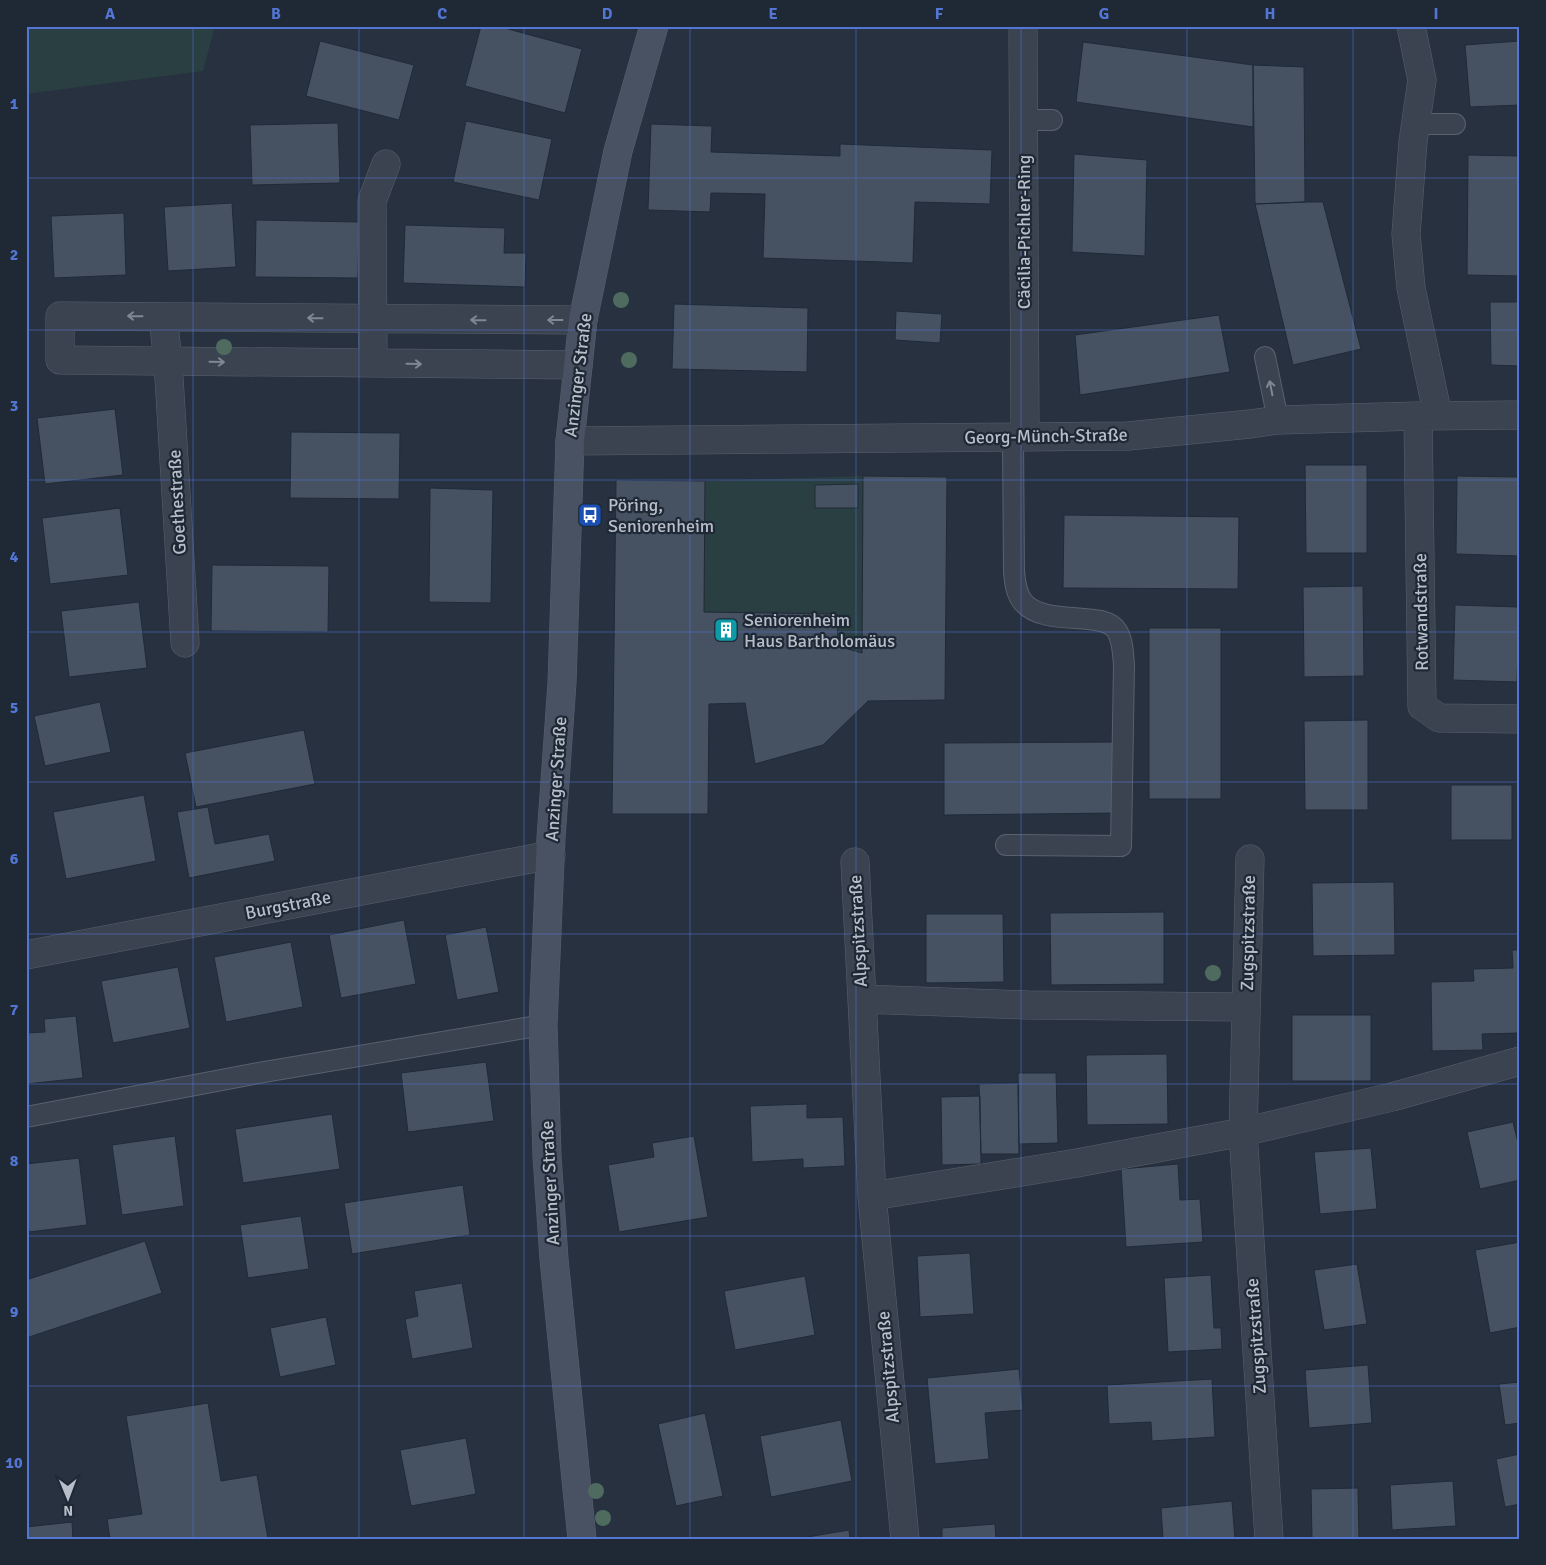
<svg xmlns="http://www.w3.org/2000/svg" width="1546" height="1565" font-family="Signika,sans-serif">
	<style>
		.green { fill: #2a3f42 }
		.building { fill: #465161; stroke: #212a37 }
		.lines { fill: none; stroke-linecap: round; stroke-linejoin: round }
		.lane-casing { stroke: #58616d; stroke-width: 22 }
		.street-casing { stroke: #58616d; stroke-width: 29 }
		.secondary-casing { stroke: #58616d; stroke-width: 29 }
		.lane { stroke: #3b4350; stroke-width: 20 }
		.street { stroke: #3b4350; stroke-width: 28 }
		.secondary { stroke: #495262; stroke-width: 28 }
		.tree { fill: #4f6b60 }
		.oneway { stroke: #7f8793 }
		.grid { fill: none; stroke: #5375d3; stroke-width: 1; stroke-opacity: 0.55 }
		.labels { text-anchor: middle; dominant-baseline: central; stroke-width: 4.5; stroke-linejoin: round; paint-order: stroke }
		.street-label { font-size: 18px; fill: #b7beca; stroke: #1f2835 }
		.poi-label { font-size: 18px; fill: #b7beca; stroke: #1f2835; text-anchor: start }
		.neatline { fill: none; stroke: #5375d3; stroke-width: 2 }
		.grid-label { font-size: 16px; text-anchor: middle; font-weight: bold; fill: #5375d3 }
	</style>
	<rect width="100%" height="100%" fill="#273140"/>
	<path class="green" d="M26,26h189l-12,45 -177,23z
		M863,476l-1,177 -24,-7 -1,-32 -133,-2 1,-131z"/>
	<path class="building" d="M481,26h16l85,23 -17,64 -100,-27z
		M320,41l94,24 -15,55 -93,-24z
		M1520,41v64l-50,2 -5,-62z
		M1083,42l170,23v62l-177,-25z
		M1253,65l51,2 1,135 -50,2z
		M466,121l86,18 -13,61 -86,-18z
		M338,123l2,60 -88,2 -2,-60z
		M651,124l61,2 -1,26 129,4v-12l152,6 -2,54 -75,-2 -2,61 -150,-5 2,-64 -54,-1 -1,19 -62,-2z
		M1074,154l73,6 -2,96 -73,-4z
		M1468,155l52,1v120l-53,-1z
		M1305,202h18l38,147 -68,16 -38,-161z
		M232,203l4,64 -68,4 -4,-64z
		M124,213l2,62 -72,3 -3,-62z
		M256,220l103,2 -1,56 -103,-1z
		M405,225l100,3 -1,25h22l-1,34 -122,-4z
		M1490,302h30v64l-29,-1z
		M674,304l134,4 -1,64 -135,-3z
		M896,311l46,3 -2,29 -45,-3z
		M1219,315l11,57 -150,23 -5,-60z
		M115,409l8,66 -78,9 -8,-66z
		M291,432l109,1 -1,66 -109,-1z
		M1305,465h62v88h-61z
		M863,476l84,1 -2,223 -77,1 -45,44 -68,19 -10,-61 -36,1 -1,110h-96l4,-334 89,1 -1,131 133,2 1,32 24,7z
		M1457,476l63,1v79l-64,-2z
		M858,484v24h-43v-23z
		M430,488l63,2 -2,113 -62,-1z
		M120,508l8,67 -78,9 -8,-66z
		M1064,515l175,2 -1,72 -175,-1z
		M212,565l117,1 -1,66 -117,-1z
		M1363,586l1,90 -60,1 -1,-90z
		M139,602l8,66 -78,9 -8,-66z
		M1455,605l64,2 -2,75 -64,-2z
		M1149,628h72v171h-72z
		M100,702l11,50 -66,14 -11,-50z
		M1368,720v90h-63l-1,-89z
		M304,730l11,54 -119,23 -11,-54z
		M1118,742l1,71 -175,2v-72z
		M1451,785h61v55h-61z
		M144,795l12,66 -90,18 -13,-67z
		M208,807l7,37 54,-10 6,27 -86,17 -12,-66z
		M1394,882l1,73 -82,1 -1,-73z
		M1164,912v72l-113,1 -1,-72z
		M926,914h77l1,68 -78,1z
		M404,920l12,64 -75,14 -12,-63z
		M486,927l13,65 -42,8 -12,-65z
		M291,942l12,65 -77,15 -12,-65z
		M1512,950h8v83l-38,1 1,16 -51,1 -1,-69 43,-1 -1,-12 40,-1z
		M178,967l12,61 -77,15 -12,-62z
		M1292,1015h79v66h-79z
		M76,1016l7,62 -57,6v-51l19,-1 -1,-13z
		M1167,1054l1,70 -81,1 -1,-70z
		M486,1062l8,59 -86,11 -7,-59z
		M1018,1073h38l2,70 -39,1z
		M1018,1083l1,71h-38l-2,-70z
		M980,1096l1,68 -39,1 -1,-68z
		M807,1104v14l36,-1 2,49 -42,2v-9l-51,3 -2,-56z
		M332,1114l8,55 -97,14 -8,-54z
		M1513,1122l7,29v29l-40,9 -13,-57z
		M175,1136l9,70 -62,9 -10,-70z
		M694,1136l14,81 -89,15 -11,-67 46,-8 -2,-14z
		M1371,1148l6,61 -57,5 -6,-62z
		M79,1158l8,67 -58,7 -3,-20v-48z
		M1178,1164l2,36 20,-1 3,43 -77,5 -5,-78z
		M463,1185l7,50 -118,19 -8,-51z
		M301,1216l8,53 -61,9 -8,-53z
		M145,1241l17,52 -136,45v-58z
		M1520,1242v85l-30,6 -15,-83z
		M970,1253l4,61 -54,3 -3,-61z
		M1357,1264l10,60 -43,6 -10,-60z
		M1211,1275l3,53h7l1,21 -54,3 -4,-74z
		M805,1276l10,59 -80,15 -11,-59z
		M462,1283l11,65 -61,11 -7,-40 13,-3 -4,-25z
		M326,1317l10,48 -56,12 -10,-49z
		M1368,1365l4,58 -63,5 -4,-58z
		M1019,1369l4,41 -38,3 4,46 -54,5 -8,-86z
		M1212,1379l3,58 -63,4 -1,-19 -42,2 -2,-39z
		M1520,1382v41l-15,2 -6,-41z
		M208,1403l13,78 36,-6 11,64h-158l-3,-20 35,-5 -16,-98z
		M705,1413l18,83 -47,10 -18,-82z
		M841,1420l11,61 -81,16 -11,-61z
		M466,1438l10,56 -65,12 -11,-56z
		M1520,1454v50l-15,3 -9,-48z
		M1453,1481l3,45 -64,4 -2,-45z
		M1358,1488l1,51h-47l-1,-50z
		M1232,1501l3,38h-72l-2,-31z
		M72,1522l1,17h-47v-12z
		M995,1524l1,15h-54v-11z
		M849,1530l1,9h-55z"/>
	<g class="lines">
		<g class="lane-casing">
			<path id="lane" d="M1023,120h29
				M1415,124h40
				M1265,357l13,63
				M1006,845l115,1 3,-181c-1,-11 -1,-24 -7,-34 -13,-22 -72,-3 -94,-29 -7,-8 -8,-20 -9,-30l-1,-135
				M26,1117l238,-45 279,-47"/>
		</g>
		<g class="street-casing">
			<path id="street" d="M1023,26l2,411
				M1411,26l11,54 -9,62 -7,92 5,54 27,128
				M163,317l5,44 17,282
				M373,363l-1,-162 14,-37
				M578,365l-518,-5v-44l523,4
				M1418,416l4,290 17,12 81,1
				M570,441l558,-5 122,-12 28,-4 140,-4 102,-1
				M1250,859l-7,273 26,407
				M855,862l17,334 33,343
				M26,955l525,-100
				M862,999l166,6 218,2
				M872,1196l205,-33 166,-31 149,-35 128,-36"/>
		</g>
		<g class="secondary-casing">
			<path id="secondary" d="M582,1539l-28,-280 -7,-103 -4,-131 8,-187 11,-155 8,-242 13,-121 35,-169 36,-125"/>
		</g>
		<use href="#lane" class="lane"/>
		<use href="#street" class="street"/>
		<use href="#secondary" class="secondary"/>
	</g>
	<g class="tree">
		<circle cx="621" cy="300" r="8"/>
		<circle cx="224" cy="347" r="8"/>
		<circle cx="629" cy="360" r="8"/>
		<circle cx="1213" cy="973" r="8"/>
		<circle cx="596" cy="1491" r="8"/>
		<circle cx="603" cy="1518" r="8"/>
	</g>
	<defs><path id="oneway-shaft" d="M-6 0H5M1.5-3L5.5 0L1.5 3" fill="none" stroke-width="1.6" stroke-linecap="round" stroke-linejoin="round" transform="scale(1.25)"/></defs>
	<g class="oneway">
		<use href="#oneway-shaft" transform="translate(135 316) rotate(-179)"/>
		<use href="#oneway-shaft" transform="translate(315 318) rotate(-179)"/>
		<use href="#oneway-shaft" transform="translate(478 320) rotate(-179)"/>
		<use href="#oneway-shaft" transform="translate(555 320) rotate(-180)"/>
		<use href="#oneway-shaft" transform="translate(217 362) rotate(1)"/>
		<use href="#oneway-shaft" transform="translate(414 364) rotate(1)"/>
		<use href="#oneway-shaft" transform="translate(1271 388) rotate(-101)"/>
	</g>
	<path class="grid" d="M193,26v1513M359,26v1513M524,26v1513M690,26v1513M856,26v1513M1021,26v1513M1187,26v1513M1353,26v1513M26,178h1494M26,330h1494M26,480h1494M26,632h1494M26,782h1494M26,934h1494M26,1084h1494M26,1236h1494M26,1386h1494"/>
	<defs>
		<g id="bus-square" transform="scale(1.25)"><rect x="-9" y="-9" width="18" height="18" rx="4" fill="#1a4fb4" stroke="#1f2835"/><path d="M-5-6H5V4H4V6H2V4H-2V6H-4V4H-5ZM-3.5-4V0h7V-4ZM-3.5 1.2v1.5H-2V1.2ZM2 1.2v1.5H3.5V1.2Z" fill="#fff"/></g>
		<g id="building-square" transform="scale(1.25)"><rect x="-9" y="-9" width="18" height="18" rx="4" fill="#0f9aa8" stroke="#1f2835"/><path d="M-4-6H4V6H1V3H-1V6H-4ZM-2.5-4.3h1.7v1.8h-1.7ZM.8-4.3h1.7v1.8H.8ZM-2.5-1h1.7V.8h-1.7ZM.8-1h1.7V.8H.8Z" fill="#fff"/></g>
	</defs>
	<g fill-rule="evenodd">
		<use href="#bus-square" x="590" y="515"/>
		<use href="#building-square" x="726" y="630"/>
	</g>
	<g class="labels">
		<g class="street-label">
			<text transform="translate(1024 232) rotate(-90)">Cäcilia-Pichler-Ring</text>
			<text transform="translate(578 375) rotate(-83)">Anzinger Straße</text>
			<text transform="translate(1046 436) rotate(-1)">Georg-Münch-Straße</text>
			<text transform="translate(177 502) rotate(-93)">Goethestraße</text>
			<text transform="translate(1421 612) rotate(-91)">Rotwandstraße</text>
			<text transform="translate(556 779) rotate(-86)">Anzinger Straße</text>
			<text transform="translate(288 905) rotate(-11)">Burgstraße</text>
			<text transform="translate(858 931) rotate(-93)">Alpspitzstraße</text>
			<text transform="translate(1248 933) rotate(-89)">Zugspitzstraße</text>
			<text transform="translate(550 1183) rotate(-93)">Anzinger Straße</text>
			<text transform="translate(1256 1336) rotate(-94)">Zugspitzstraße</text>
			<text transform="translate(888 1367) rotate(-95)">Alpspitzstraße</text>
		</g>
		<g class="poi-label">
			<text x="608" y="505">Pöring,<tspan x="608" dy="21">Seniorenheim</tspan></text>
			<text x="744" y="620">Seniorenheim<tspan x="744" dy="21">Haus Bartholomäus</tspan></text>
		</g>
	</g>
	<rect width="1546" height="1565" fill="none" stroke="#1f2835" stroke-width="55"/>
	<g transform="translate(68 1498) rotate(179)" stroke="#1f2835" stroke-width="4" paint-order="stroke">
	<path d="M0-4L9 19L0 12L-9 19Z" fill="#b7beca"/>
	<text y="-8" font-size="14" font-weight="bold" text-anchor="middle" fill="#b7beca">N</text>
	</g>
	<rect x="28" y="28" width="1490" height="1510" class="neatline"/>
	<g class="grid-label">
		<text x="110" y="19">A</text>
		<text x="276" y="19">B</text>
		<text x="442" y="19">C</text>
		<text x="607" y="19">D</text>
		<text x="773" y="19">E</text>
		<text x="939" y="19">F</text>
		<text x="1104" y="19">G</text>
		<text x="1270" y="19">H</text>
		<text x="1436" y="19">I</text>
		<text x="14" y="109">1</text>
		<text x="14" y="260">2</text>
		<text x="14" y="411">3</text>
		<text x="14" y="562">4</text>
		<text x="14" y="713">5</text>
		<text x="14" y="864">6</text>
		<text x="14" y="1015">7</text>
		<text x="14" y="1166">8</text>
		<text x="14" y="1317">9</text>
		<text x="14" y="1468">10</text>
	</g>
</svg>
